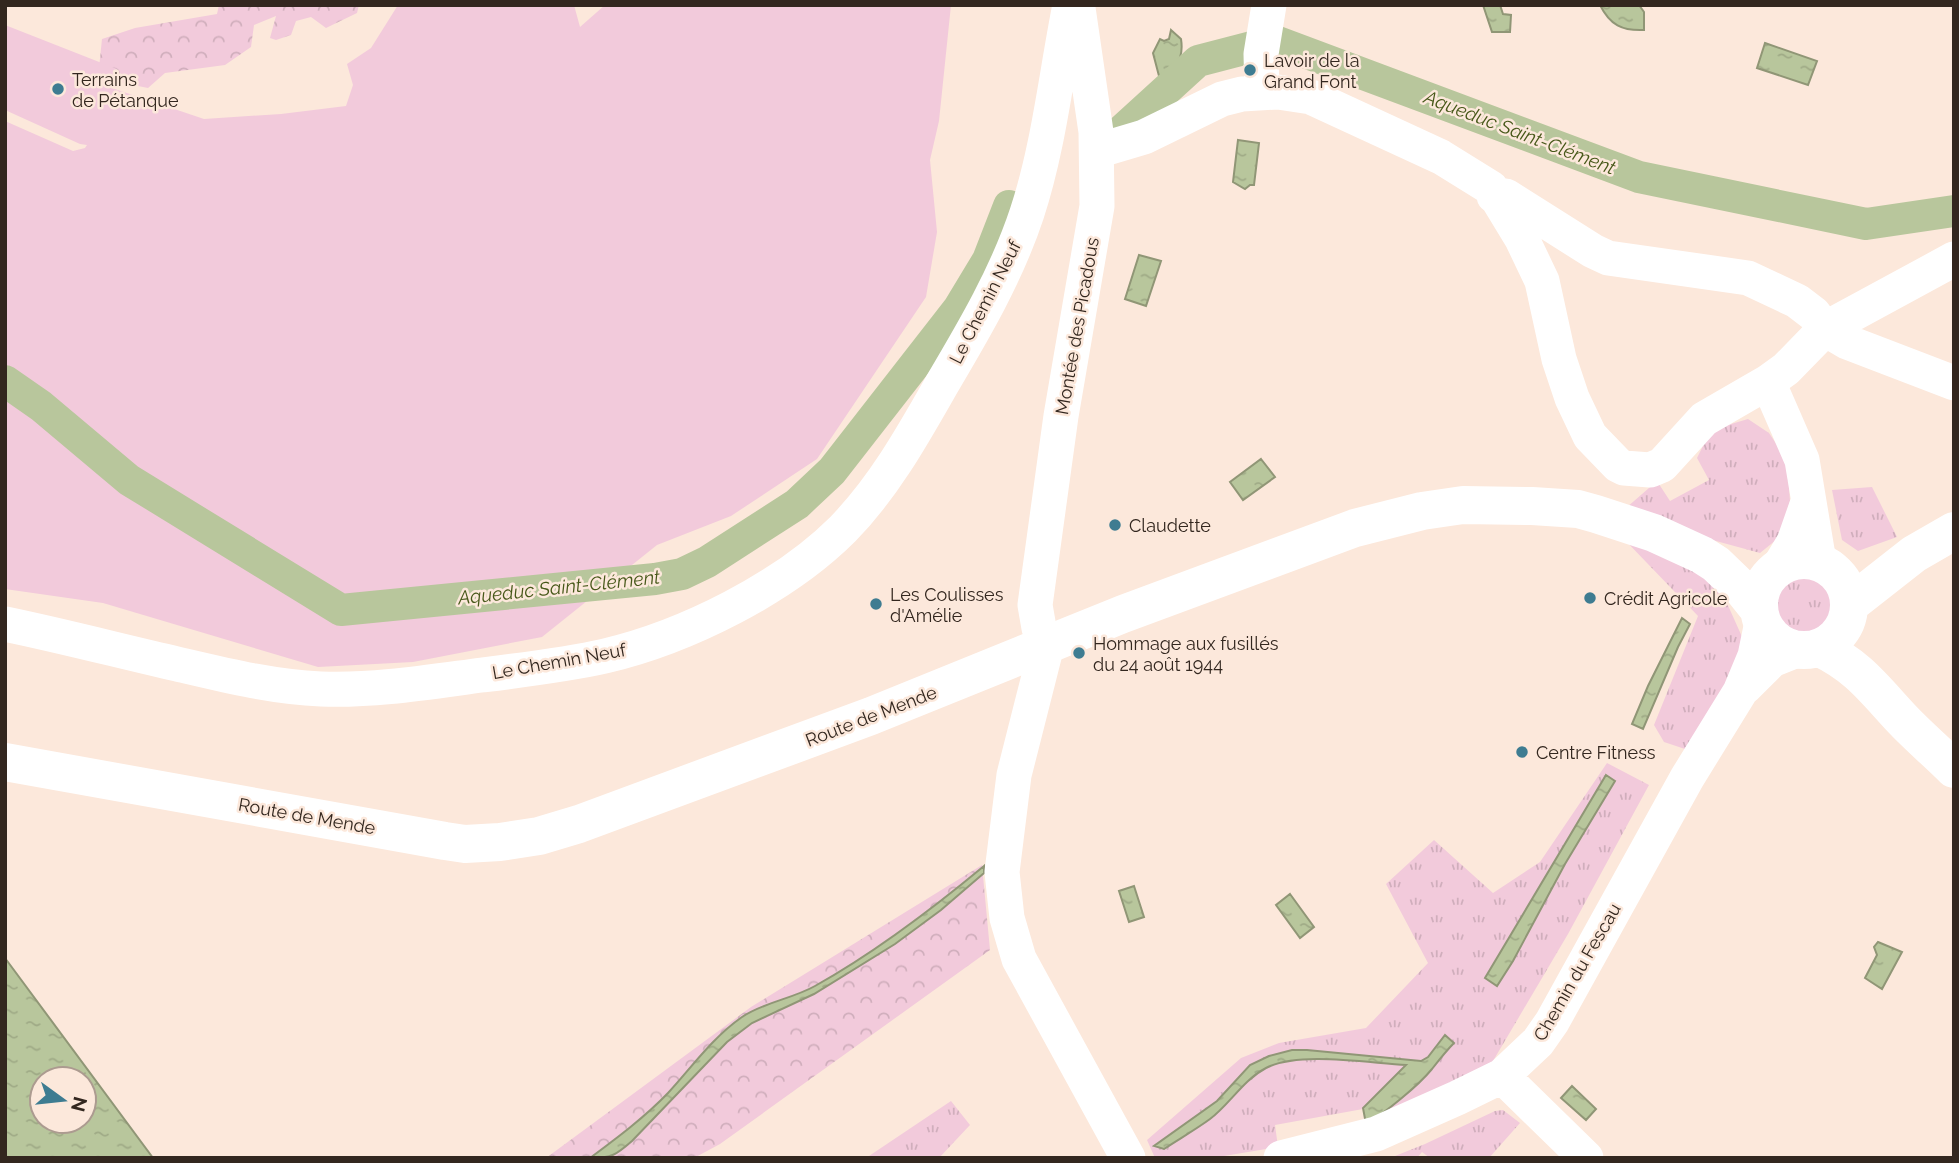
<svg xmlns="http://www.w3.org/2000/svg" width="1959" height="1163" font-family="Raleway,sans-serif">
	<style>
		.grass { fill: url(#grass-tufts) }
		.forest { fill: url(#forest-crowns) }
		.park { fill: #f2cadb }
		.water { fill: url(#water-ripples); stroke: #909676; stroke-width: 2; fill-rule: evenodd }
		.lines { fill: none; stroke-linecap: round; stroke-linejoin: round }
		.canal { stroke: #b8c69c; stroke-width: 32 }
		.minor { stroke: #fff; stroke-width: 35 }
		.tertiary { stroke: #fff; stroke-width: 38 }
		.poi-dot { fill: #3e7c91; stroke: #fce8db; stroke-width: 2.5 }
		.labels { text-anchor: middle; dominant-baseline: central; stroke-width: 5; stroke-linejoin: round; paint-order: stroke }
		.poi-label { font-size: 18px; fill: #33271f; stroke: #fce8db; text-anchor: start }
		.street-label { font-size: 18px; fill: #33271f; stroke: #fce8db }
		.water-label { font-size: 19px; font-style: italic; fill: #475819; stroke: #fce8db }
	</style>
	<defs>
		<pattern id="grass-tufts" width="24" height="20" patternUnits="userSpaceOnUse" patternTransform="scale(1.75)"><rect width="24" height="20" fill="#f2cadb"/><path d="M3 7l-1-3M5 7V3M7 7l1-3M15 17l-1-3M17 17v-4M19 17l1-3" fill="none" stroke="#d0aebc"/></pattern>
		<pattern id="forest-crowns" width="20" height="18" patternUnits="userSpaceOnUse" patternTransform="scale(1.75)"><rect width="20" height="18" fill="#f2cadb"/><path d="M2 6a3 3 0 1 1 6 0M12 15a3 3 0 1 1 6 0" fill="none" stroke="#d0aebc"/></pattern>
		<pattern id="water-ripples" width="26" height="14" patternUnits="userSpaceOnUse" patternTransform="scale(1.75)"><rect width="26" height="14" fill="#b8c69c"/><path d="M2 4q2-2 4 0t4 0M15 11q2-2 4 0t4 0" fill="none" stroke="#9faa86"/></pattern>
	</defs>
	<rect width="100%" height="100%" fill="#fce8db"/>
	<path class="grass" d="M1748,419l21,14 18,27 3,41 -9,35 -21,17 -55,-15 -79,-30 31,-27 13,20 39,-21 -12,-22 14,-28z
		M1872,487l25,50 -39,14 -16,-11 -10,-50z
		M1622,537l71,28 29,27 21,47 -8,28 -47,83 -24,-8 -10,-17 44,-109z
		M1770 605a34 34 0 1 1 68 0a34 34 0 1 1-68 0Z
		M1607,763l42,22 -81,149 -75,127 -69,41 -58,22 -3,-15 -88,16 3,22 -66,11h-57l-8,-18 94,-82 38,-15 87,-15 62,-65 -42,-79 48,-44 59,53 47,-31z
		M951,1101l19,24 -31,33h-73z
		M1503,1110l17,13 -31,35h-59l-8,-6 -5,6h-27l35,-14 70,-33z"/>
	<path class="forest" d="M219,5h140l-2,8 -31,15 -15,-11 -15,4 -5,14 -15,5 -6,-2 6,-22 -22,9 -3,22 -26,18 -60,8 -17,15 -30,-6 -19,-14 3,-29 33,-11 82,-14z
		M982,865l8,85 -270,194 -26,14h-148l205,-151z"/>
	<path class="park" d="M398,5h176l6,22 25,-22h346l-12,116 -9,39 7,72 -11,65 -109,162 -86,57 -74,29 -115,92 -129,25 -95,5 -215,-64 -98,-14v-468l68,30 12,-3 2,-3 -7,-1 -75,-34v-85l112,44 -5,19 92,31 77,-5 65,-8 7,-21 -6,-21 24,-16z"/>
	<path class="water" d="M1483,5h17l3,9 8,1 -1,17h-18z
		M1600,5h39l5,7v18c-22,1 -34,-5 -44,-25z
		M1171,30l10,9c3,19 -4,31 -22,37l-6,-23 7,-14 4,2 5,-2z
		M1765,43l52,18 -9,24 -51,-17z
		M1238,140l21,3 -5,42h-4l-5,4 -12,-7z
		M1139,255l22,6 -15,45 -21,-7z
		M1261,459l14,18 -32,23 -13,-18z
		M1682,618l8,6 -12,23 -35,82 -11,-5 16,-38z
		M1606,775l9,6 -50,83 -52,97 -16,25 -12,-8z
		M984,866v7l-43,37 -46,34 -81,50 -62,29 -25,19 -95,99c-16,14 -20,17 -42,17 27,-20 55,-41 78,-65 24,-26 44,-55 74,-76 22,-15 50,-18 73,-31 61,-34 116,-76 169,-120z
		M1134,886l10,31 -15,5 -10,-31z
		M1290,894l24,33 -14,11 -24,-33z
		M1878,942l24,10 -20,37 -17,-11 12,-23 -3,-8z
		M5,958l148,200h-148zM42,1079h42v42h-42z
		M1445,1035l9,8c-8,8 -15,17 -22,26 -14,17 -47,44 -66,55l-3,-16 43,-43c-38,-2 -107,-14 -140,3 -23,12 -36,36 -56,51 -15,11 -31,20 -46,30l-10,-3 63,-45 33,-36 19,-9 23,-6h15l114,11 7,-4z
		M1572,1086l24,23 -10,11 -25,-22z"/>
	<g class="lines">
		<path class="canal" d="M1119,133l79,-72 77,-20 364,136 227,47 88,-13
			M5,381l36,25 88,74 212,130 314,-31 27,-5 25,-12 90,-58 35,-33 127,-163 29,-48 21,-54"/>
		<path class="minor" d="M1078,8l18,124 1,74 -36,210 -26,189 4,23 8,17 -33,130 -12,97 5,46 12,41 109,199
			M1262,92l-1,-38 8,-49
			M1097,151l47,-14 78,-38 20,-5 36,-2 33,5 130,60 50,31 31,51 20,42 17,78 13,39 18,38 28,29 6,3 26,2 12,-5 42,-46 64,-37
			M1494,196h12l87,55 15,7 140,20 49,23 17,13 11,15 22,13 107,41
			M1819,562l-17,-102 -34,-78 18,-13 39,-40 129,-70
			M1779,567l15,-25 14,-40
			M5,624c58,12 115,27 172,40 47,11 95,23 144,25 54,2 108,-7 161,-14 41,-5 83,-10 123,-19 81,-19 179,-68 238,-127 41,-42 70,-94 99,-145 32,-54 65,-110 85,-171 22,-67 29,-138 43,-208
			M1745,687l27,-27 25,-10
			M1502,1076l84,82
			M1281,1158l95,-24 81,-36 45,-22 36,-34 14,-20 135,-244 53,-86 15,-36 7,-34"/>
		<path class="tertiary" d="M1759 605a45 45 0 1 1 90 0a45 45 0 1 1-90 0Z
			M1849,605l65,-51 40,-23
			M1820,648c38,18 54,41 82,71 16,17 35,33 52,50
			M5,762l440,79 20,3 35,-2 39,-6 40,-12 292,-108 252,-102 232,-86 67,-17 41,-6 69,1 46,3 18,5 58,19 48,22 14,9 27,26 16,20"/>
	</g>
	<g class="poi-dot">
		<circle cx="1250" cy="70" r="7"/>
		<circle cx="58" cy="89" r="7"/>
		<circle cx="1115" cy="525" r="7"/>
		<circle cx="1590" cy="598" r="7"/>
		<circle cx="876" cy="604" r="7"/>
		<circle cx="1079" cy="653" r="7"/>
		<circle cx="1522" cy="752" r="7"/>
	</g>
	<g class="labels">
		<g class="poi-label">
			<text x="1264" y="60">Lavoir de la<tspan x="1264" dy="21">Grand Font</tspan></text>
			<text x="72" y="79">Terrains<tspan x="72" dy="21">de Pétanque</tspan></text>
			<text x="1129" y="525">Claudette</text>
			<text x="890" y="594">Les Coulisses<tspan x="890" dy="21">d'Amélie</tspan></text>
			<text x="1604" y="598">Crédit Agricole</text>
			<text x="1093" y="643">Hommage aux fusillés<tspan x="1093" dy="21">du 24 août 1944</tspan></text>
			<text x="1536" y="752">Centre Fitness</text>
		</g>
		<g class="street-label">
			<text transform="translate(985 302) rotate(-63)">Le Chemin Neuf</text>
			<text transform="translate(1077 326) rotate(-80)">Montée des Picadous</text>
			<text transform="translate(559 661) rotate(-10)">Le Chemin Neuf</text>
			<text transform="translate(871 716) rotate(-21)">Route de Mende</text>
			<text transform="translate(307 816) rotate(10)">Route de Mende</text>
			<text transform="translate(1577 972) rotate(-60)">Chemin du Fescau</text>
		</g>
		<g class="water-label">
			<text transform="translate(1520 132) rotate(21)">Aqueduc Saint-Clément</text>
			<text transform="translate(559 587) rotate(-6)">Aqueduc Saint-Clément</text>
		</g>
	</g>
	<rect width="1959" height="1163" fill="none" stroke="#33271f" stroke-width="14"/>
	<g transform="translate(63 1100) rotate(105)"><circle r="33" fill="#fce8db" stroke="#ac9b90" stroke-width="2"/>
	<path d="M0-5L12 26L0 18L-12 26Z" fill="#3e7c91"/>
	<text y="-10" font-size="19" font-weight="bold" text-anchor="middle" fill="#33271f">N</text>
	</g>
</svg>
